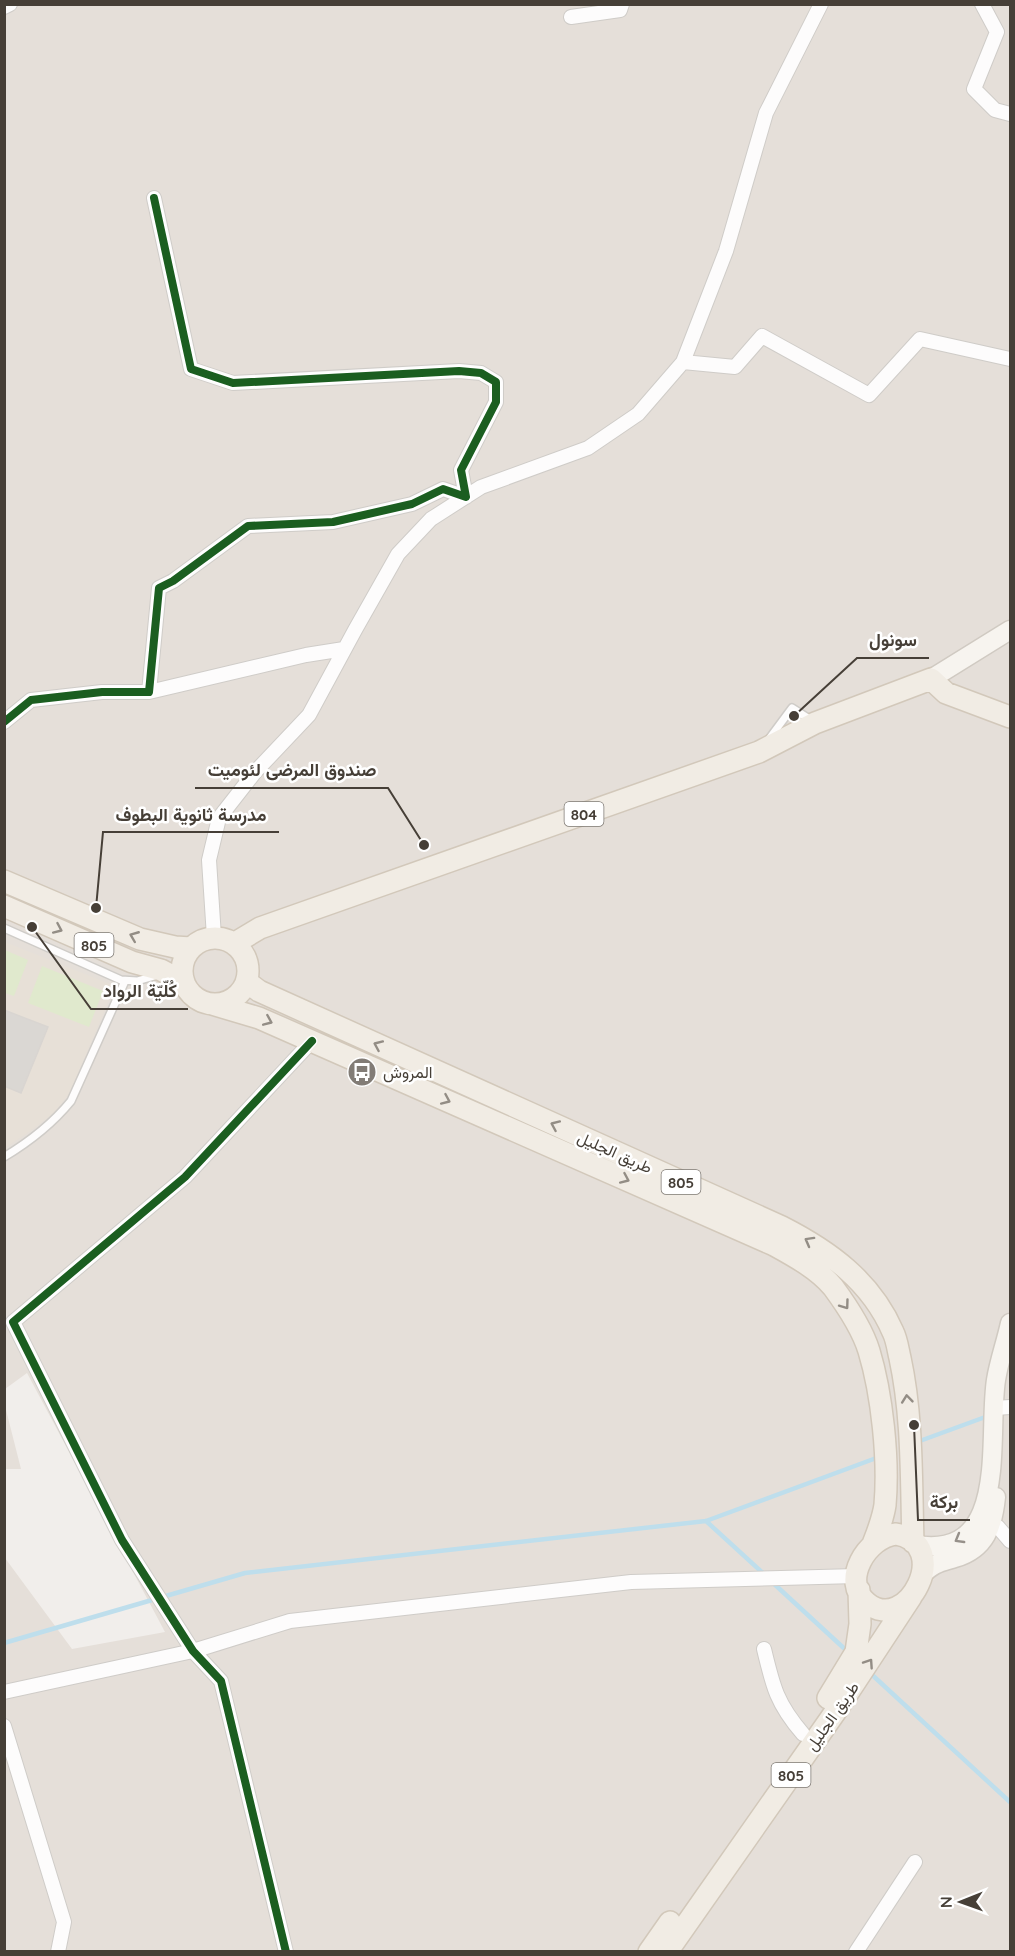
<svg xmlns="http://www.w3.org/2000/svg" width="1015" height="1956" font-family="Quicksand,Vazirmatn,sans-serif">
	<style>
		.residential { fill: #e5dfd9 }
		.education { fill: #e7e0d7 }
		.green { fill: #e0e9cd }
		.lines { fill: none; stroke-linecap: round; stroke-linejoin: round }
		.stream { stroke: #bedeec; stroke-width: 4.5 }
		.building { fill: #dad7d3; stroke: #d9d5d1; stroke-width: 1.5 }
		.lane-casing { stroke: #cfccc8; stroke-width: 10 }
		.street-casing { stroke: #cfccc8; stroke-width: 16 }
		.secondary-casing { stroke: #d0cac2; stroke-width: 21 }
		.primary-casing { stroke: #d2c8ba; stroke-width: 24 }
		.lane { stroke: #fdfcfc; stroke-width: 7 }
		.street { stroke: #fdfcfc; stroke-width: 14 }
		.secondary { stroke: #f7f4ef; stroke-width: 18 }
		.primary { stroke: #f1ece4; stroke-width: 21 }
		.cycleway-casing { stroke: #fff; stroke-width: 11 }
		.cycleway { stroke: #1b5e20; stroke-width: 8 }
		.oneway { stroke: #938d85 }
		.oneway2 { stroke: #96908a }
		.labels { text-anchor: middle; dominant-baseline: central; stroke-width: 5; stroke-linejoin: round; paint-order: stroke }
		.shield { fill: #fff; stroke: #7e7973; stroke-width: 1.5 }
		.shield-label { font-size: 15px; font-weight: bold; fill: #463f37 }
		.poi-label { font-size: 16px; fill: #463f37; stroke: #fff; text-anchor: start }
		.street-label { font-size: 16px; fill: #463f37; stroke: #fff }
		.leader { fill: none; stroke: #463f37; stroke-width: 2 }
		.callout-dot { fill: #463f37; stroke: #fff; stroke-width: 2 }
		.callout-label { font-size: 18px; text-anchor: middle; font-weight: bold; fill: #463f37; stroke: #fff; stroke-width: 5; stroke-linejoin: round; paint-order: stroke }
	</style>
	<rect width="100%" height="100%" fill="#f1eeeb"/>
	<path class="residential" d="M5,5h1005v1946h-1005v-393l67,91 93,-17 -138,-259 -22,16z
		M4,1406h1l16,63h-16z"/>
	<path class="education" d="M5,942l110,44 -45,107 -16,20 -25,19 -24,16z"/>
	<path class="green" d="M5,950l23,10 -14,36 -9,-3z
		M42,966l61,25 -14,36 -61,-24z"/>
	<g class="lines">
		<path class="stream" d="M917,1442l71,-26
			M706,1521l58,53
			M772,1582l76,70
			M4,1643l241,-70 461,-52 173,-64
			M869,1672l141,130"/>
	</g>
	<path class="building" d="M4,1010l44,17 -27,66 -17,-7z"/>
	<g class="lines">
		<g class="lane-casing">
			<path id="lane" d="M769,739l23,-31 19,12
				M4,928l117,52 16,1 21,-6
				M4,1157c25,-15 49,-34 67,-56l54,-120"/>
		</g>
		<g class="street-casing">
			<path id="street" d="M982,4l15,28 -23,57 21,21 15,4
				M4,7l6,-3
				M571,17l49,-7 2,-6
				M683,362l52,5 27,-31 107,59 51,-56 90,20
				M149,692l157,-37 38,-6
				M4,722l27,-22 71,-8h47l10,-104 14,-7 75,-55 85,-4 79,-18 31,-15 23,8 -5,-27 35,-68v-20l-15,-9 -22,-2 -226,12 -42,-14 -37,-171
				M214,937l-5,-77 10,-42 36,-46 54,-57 46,-85 43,-76 33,-35 50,-32 107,-39 50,-34 45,-52 43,-111 40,-138 55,-109
				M995,1408l15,-1
				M986,1519l12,8 12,14
				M764,1649c9,38 13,55 39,85
				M4,1692l189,-41 97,-30 341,-39 226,-6
				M4,1726l60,196 -6,30
				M286,1952l-65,-271 -28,-30 -71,-111 -109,-218 172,-145 127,-136
				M856,1952l59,-90"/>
		</g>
		<g class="secondary-casing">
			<path id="secondary" d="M931,679l79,-49
				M916,1545c95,15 71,-107 80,-165 3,-19 10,-38 14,-57
				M922,1575c12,-12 17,-12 33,-17 31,-9 38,-32 41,-61"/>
		</g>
		<g class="primary-casing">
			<path id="primary" d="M4,881l136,58 35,8 16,1
				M4,906l128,56 29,8 23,12
				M182 971a33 33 0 1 1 66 0a33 33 0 1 1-66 0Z
				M235,943l25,-15 499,-176 56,-29 116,-44 15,14 64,24
				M247,982l12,9 523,236c47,24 89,54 111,105 4,8 5,18 7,26 13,60 11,123 13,184
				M212,1004l47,14 515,227c20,11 44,24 59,42 14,19 29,41 36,64 13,43 20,108 16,154 -2,14 -7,26 -12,39
				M896,1534c58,10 11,102 -29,69 -27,-22 0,-66 29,-69z
				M828,1698l28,-46 4,-28 -1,-34
				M649,1952l21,-30
				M667,1952l171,-244 73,-111"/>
		</g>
		<use href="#lane" class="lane"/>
		<use href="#street" class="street"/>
		<use href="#secondary" class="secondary"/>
		<use href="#primary" class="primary"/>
		<g class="cycleway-casing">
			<path id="cycleway" d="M4,722l27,-22 71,-8h47l10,-104 14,-7 75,-55 85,-4 79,-18 31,-15 23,8 -5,-27 35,-68v-20l-15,-9 -22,-2 -226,12 -42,-14 -37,-171
				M286,1952l-65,-271 -28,-30 -71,-111 -109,-218 172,-145 127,-136"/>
		</g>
		<use href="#cycleway" class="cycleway"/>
	</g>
	<defs><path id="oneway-chevron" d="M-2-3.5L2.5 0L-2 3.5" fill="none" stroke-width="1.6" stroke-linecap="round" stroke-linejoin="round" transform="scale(1.5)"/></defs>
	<g class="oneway">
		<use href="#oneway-chevron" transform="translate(58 929) rotate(24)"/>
		<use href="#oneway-chevron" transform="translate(134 936) rotate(-158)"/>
		<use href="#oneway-chevron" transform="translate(268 1021) rotate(23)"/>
		<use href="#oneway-chevron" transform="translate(378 1045) rotate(-156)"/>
		<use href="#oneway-chevron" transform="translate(446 1100) rotate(24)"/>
		<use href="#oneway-chevron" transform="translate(555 1125) rotate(-156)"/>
		<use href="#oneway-chevron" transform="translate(625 1179) rotate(24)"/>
		<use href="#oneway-chevron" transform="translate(809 1241) rotate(-151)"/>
		<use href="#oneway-chevron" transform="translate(845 1305) rotate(54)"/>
		<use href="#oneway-chevron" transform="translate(907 1399) rotate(-96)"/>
		<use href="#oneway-chevron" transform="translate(869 1663) rotate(-56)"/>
	</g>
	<use class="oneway2" href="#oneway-chevron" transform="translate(959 1539) rotate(150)"/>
	<defs>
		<g id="bus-disc" transform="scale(1.5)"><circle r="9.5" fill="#827c76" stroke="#fff"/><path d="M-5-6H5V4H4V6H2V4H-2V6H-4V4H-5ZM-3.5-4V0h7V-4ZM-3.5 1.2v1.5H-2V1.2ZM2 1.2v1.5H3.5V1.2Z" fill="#fff"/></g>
	</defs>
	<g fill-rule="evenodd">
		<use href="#bus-disc" x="362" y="1072"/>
	</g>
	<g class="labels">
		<g class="shield">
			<rect x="564.5" y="802" width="39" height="24" rx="4.5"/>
			<rect x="74.5" y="933" width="39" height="24" rx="4.5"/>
			<rect x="661.5" y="1170" width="39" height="24" rx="4.5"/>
			<rect x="771.5" y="1763" width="39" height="24" rx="4.5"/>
		</g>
		<g class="shield-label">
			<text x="584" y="814">804</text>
			<text x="94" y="945">805</text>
			<text x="681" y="1182">805</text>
			<text x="791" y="1775">805</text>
		</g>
		<g class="poi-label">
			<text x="383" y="1072">المروش</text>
		</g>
		<g class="street-label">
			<text transform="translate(615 1152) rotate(24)">طريق الجليل</text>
			<text transform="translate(832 1716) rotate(-55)">طريق الجليل</text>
		</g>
	</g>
	<path class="leader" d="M794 716L857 658H929M424 845L388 788H195M96 908L103 832H279M32 927L91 1009H188M914 1425L918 1520H970"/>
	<g class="callout-dot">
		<circle cx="794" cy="716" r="6"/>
		<circle cx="424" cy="845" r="6"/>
		<circle cx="96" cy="908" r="6"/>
		<circle cx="32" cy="927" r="6"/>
		<circle cx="914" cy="1425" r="6"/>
	</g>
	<g class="callout-label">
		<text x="893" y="646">سونول</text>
		<text x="292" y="776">صندوق المرضى لئوميت</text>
		<text x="191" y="821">مدرسة ثانوية البطوف</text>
		<text x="140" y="997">كُلّيّة الرواد</text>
		<text x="944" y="1508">بركة</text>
	</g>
	<rect width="1015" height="1956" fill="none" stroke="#463f37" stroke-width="12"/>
	<g transform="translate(961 1902) rotate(269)" stroke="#ffffff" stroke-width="4.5" paint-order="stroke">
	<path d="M0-4.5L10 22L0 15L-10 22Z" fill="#463f37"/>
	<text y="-9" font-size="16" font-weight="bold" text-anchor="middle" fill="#463f37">N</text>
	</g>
</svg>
